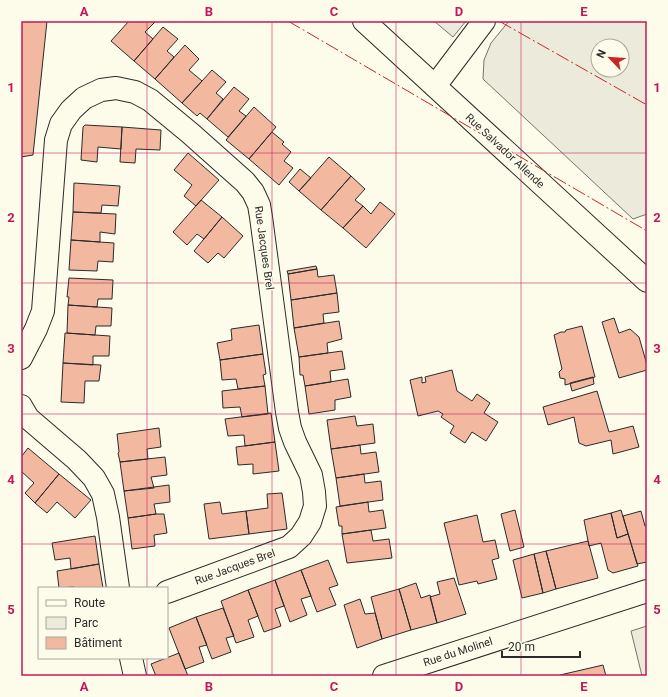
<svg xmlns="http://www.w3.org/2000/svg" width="668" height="697" font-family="Roboto,sans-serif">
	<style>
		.green { fill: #ecebdb; stroke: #74746e; fill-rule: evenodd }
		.parking { fill: #eceadb; stroke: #74746e }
		.building { fill: #f2b8a0; stroke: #2b2b2b }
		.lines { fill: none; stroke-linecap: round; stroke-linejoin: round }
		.minor-casing { stroke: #2b2b2b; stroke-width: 24 }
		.major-casing { stroke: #2b2b2b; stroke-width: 24 }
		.minor { stroke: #fdfbea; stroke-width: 22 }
		.major { stroke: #fdfbea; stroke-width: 22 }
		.power { stroke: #c62828; stroke-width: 1; stroke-dasharray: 14 3 2 3; stroke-linecap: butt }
		.grid { fill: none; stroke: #c2185b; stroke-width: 1; stroke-opacity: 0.55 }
		.labels { text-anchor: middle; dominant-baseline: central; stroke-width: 3; stroke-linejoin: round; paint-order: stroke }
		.street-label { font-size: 11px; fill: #2b2b2b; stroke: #fdfbea }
		.neatline { fill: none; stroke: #c2185b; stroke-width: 1.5 }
		.grid-label { font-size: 13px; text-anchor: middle; font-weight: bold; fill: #c2185b }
	</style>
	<rect width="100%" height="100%" fill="#fdfbea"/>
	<path class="green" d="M434,21h32l-13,16z
		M509,21h138v193l-14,5 -150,-140 1,-19 7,-17zM598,46h24v24h-24z"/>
	<path class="parking" d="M647,626v50h-5l-11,-45z"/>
	<path class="building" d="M21,21h26l-14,134 -12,2z
		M129,21h27l-11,11 8,7 -19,22 -23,-20z
		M163,27l15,12 -11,12 7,6 -19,22 -21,-18z
		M185,45l14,14 -10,11 13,11 -20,22 -27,-24z
		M212,70l14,12 -10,11 7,6 -16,20 -7,-6 -3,3 -15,-13z
		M234,87l15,12 -10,12 7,5 -18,21 -21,-18z
		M254,107l22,20 -27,32 -23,-19z
		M85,125l37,2 -1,22 -23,-2 -1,15 -16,-2 2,-33z
		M122,127l39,3 -1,20 -24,-1 -1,14 -15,-1z
		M272,132l12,10 -2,2 9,8 -7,9 9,7 -14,17 -30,-26z
		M188,153l31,27 -23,26 -12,-10 8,-11 -18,-15z
		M329,157l22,19 -30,34 -22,-19z
		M300,169l11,9 -12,13 -10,-9z
		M351,176l14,13 -10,11 8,6 -20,22 -22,-18z
		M74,183l46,3 -2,20 -16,-1 -1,8 -28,-1z
		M201,200l21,17 -18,22 -7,-5 -10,11 -14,-13z
		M380,202l15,12 -29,34 -23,-20 20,-22 8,8z
		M73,212l43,2 -1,20 -15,-2v10l-29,-2z
		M222,217l21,19 -19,22 -6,-5 -10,10 -14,-12z
		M71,240l43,3 -1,19 -15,-1 -1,10 -28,-1z
		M316,266l1,3 -29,5 -1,-3z
		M317,269l1,8 16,-2 3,18 -46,7 -3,-26z
		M69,278l44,2 -1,19h-14l-1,8 -29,-2 1,-8h-2z
		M337,293l2,19 -16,2 1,9 -30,5 -3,-28z
		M68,305l44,3 -1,18h-15l-1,9 -28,-2z
		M614,318l5,15 11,-4 9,8 8,28v5l-28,8 -17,-56z
		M339,321l3,18 -15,4 1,10 -29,4 -5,-29z
		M259,325l4,29 -43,6 -3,-17 15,-3 -1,-11z
		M582,326l13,51 -30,8v-6l-5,-1 -1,-6 3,-3 -8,-34 7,-3h4l1,-2z
		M65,333l45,3 -1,20h-16v9l-30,-2z
		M342,351l3,18 -15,2 1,11 -26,4 -2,-11h-3l-1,-18z
		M263,354l3,20 -3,1 2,11 -27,3 -2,-10 -14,1 -2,-20z
		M63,363l38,2 -2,16h-14l-1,22 -23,-1z
		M452,370l5,21 15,10 5,-7 13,9 -6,10 14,9 -12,19 -14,-9 -7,11 -15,-10 4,-7 -13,-9 2,-3 -5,-3 -20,5 -8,-36 12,-3v6l4,-1 -1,-5z
		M593,377l1,7 -22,7 -2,-8z
		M348,379l3,18 -16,3v10l-26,4 -4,-28z
		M265,386l3,28 -26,3 -2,-10 -17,1 -1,-17z
		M597,391l12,41 24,-6 6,21 -26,7 -2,-14 -25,6 -7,-3 -5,-26 -26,8 -5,-18z
		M271,413l4,29 -30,4 -1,-11 -16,1 -3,-17z
		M355,416l2,10 16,-2 2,19 -44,6 -4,-29z
		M159,428l2,19 -14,2 1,10 -28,3 -2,-9 1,-1 -2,-18z
		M275,442l4,29 -26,3v-10l-15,1 -2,-18z
		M360,445l1,9 15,-2 3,20 -43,6 -5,-29z
		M28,448l31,26 -24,29 -10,-10 9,-10 -13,-12v-14z
		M165,457l2,18 -16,2 3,11 -30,3 -4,-29z
		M59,474l32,26 -16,18 -18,-16 -10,11 -12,-10z
		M364,474l1,9 16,-2 2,19 -43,6 -4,-28z
		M169,485l1,17 -16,2 2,10 -28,4 -4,-27z
		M282,493l5,36 -38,5 -3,-23 22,-3 -1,-14z
		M220,502l2,12 24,-3 3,23 -40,5 -5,-35z
		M368,502l1,10 14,-2 3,18 -44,6v-8h-3l-3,-19z
		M515,510l9,37 -14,4 -9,-37z
		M621,510l7,24 -11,4 -6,-25z
		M641,511l4,15 2,-1v37l-10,2 -14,-48z
		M611,513l6,25 11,-4 10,32 -25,7 -5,-3 -7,-27 -12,3 -5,-26z
		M156,514h8l3,19 -13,2 1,11 -23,3 -4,-31z
		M477,515l6,27 12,-2 4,18 -7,2 5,19 -19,5 -1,-3 -18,4 -15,-62z
		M371,530l2,11 16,-2 3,19 -45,5 -5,-29z
		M95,536l4,28 -28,5 -1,-11 -15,2 -3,-17z
		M588,541l10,37 -42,11 -10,-38z
		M546,551l10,38 -13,4 -9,-39z
		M534,554l9,39 -21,5 -9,-38z
		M328,560l10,25 -9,3 7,17 -19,7 -16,-42z
		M99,564l4,24h-28l-1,-1 -15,1 -2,-17z
		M301,570l10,26 -10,3 6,16 -17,7 -15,-42z
		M454,578l12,36 -29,9 -7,-26 10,-3 -3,-12z
		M275,580l9,26 -9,3 6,17 -17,6 -16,-42z
		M416,583l5,15 9,-3 7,28 -26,7 -12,-41z
		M399,589l12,41 -29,9 -11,-42z
		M248,590l10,26 -10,4 6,17 -18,6 -15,-42z
		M360,599l5,15 10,-1 7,26 -25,9 -13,-43z
		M223,608l11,28 -8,2 5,14 -19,7 -16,-42z
		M196,617l11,28 -8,2 5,15 -19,7 -16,-41z
		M179,653l9,23h-32l-5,-12z
		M603,665l3,11h-45l-1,-1z"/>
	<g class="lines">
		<g class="minor-casing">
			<path id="minor" d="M435,86l49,-65
				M21,358l15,-29 7,-18 13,-171 5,-16 10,-14 13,-12 17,-8 15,-2 19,4 15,8 40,33 55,49 8,10 6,13 2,12 26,195 3,16 5,14 16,33 3,17 1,14 -5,16 -9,14 -12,11 -122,45
				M21,406l7,12 49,42 17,18 9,16 5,23 10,71
				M131,658l4,18
				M384,676l263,-85"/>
		</g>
		<g class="major-casing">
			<path id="major" d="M364,21l283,260"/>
		</g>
		<use href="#minor" class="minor"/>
		<use href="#major" class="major"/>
		<path class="power" d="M288,21l359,210
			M499,21l148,84"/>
	</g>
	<path class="grid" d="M147,21v567M272,21v655M396,21v655M521,21v655M21,153h626M21,283h626M21,414h626M21,544h626M147,658v18"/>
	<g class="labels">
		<g class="street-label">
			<text transform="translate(505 151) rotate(43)">Rue Salvador Allende</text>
			<text transform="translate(264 248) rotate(82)">Rue Jacques Brel</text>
			<text transform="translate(235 567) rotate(-20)">Rue Jacques Brel</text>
			<text transform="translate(458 652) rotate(-18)">Rue du Molinel</text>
		</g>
	</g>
	<rect width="668" height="697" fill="none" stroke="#fdfbea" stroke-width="44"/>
	<rect x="38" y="587" width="130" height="72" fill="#fdfbea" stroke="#a9a89e"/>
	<rect x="46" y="600" width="20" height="6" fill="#fdfbea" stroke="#a9a89e"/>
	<text x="74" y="607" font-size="12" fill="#2b2b2b">Route</text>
	<rect x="46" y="617" width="20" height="12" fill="#ecebdb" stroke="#a9a89e"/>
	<text x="74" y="627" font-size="12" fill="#2b2b2b">Parc</text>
	<rect x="46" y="637" width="20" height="12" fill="#f2b8a0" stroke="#a9a89e"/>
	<text x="74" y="647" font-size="12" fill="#2b2b2b">Bâtiment</text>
	<g transform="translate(610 58) rotate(295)"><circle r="19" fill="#fdfbea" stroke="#a9a89e"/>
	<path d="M0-3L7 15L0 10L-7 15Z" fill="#c62828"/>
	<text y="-6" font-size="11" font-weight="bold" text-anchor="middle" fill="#2b2b2b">N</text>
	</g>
	<path d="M502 651v6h78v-6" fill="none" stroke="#2b2b2b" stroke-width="2"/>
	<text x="508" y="651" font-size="12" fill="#2b2b2b" stroke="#fdfbea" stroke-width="3" paint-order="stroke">20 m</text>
	<rect x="22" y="22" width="624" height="653" class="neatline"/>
	<g class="grid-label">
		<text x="84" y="16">A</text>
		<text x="209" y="16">B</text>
		<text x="334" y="16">C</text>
		<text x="459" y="16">D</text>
		<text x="584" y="16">E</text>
		<text x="11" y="92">1</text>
		<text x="657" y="92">1</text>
		<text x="11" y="222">2</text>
		<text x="657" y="222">2</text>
		<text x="11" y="353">3</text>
		<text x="657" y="353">3</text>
		<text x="11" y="484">4</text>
		<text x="657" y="484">4</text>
		<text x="11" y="614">5</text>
		<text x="657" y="614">5</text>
		<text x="84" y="691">A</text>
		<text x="209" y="691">B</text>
		<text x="334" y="691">C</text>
		<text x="459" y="691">D</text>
		<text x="584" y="691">E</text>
	</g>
</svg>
